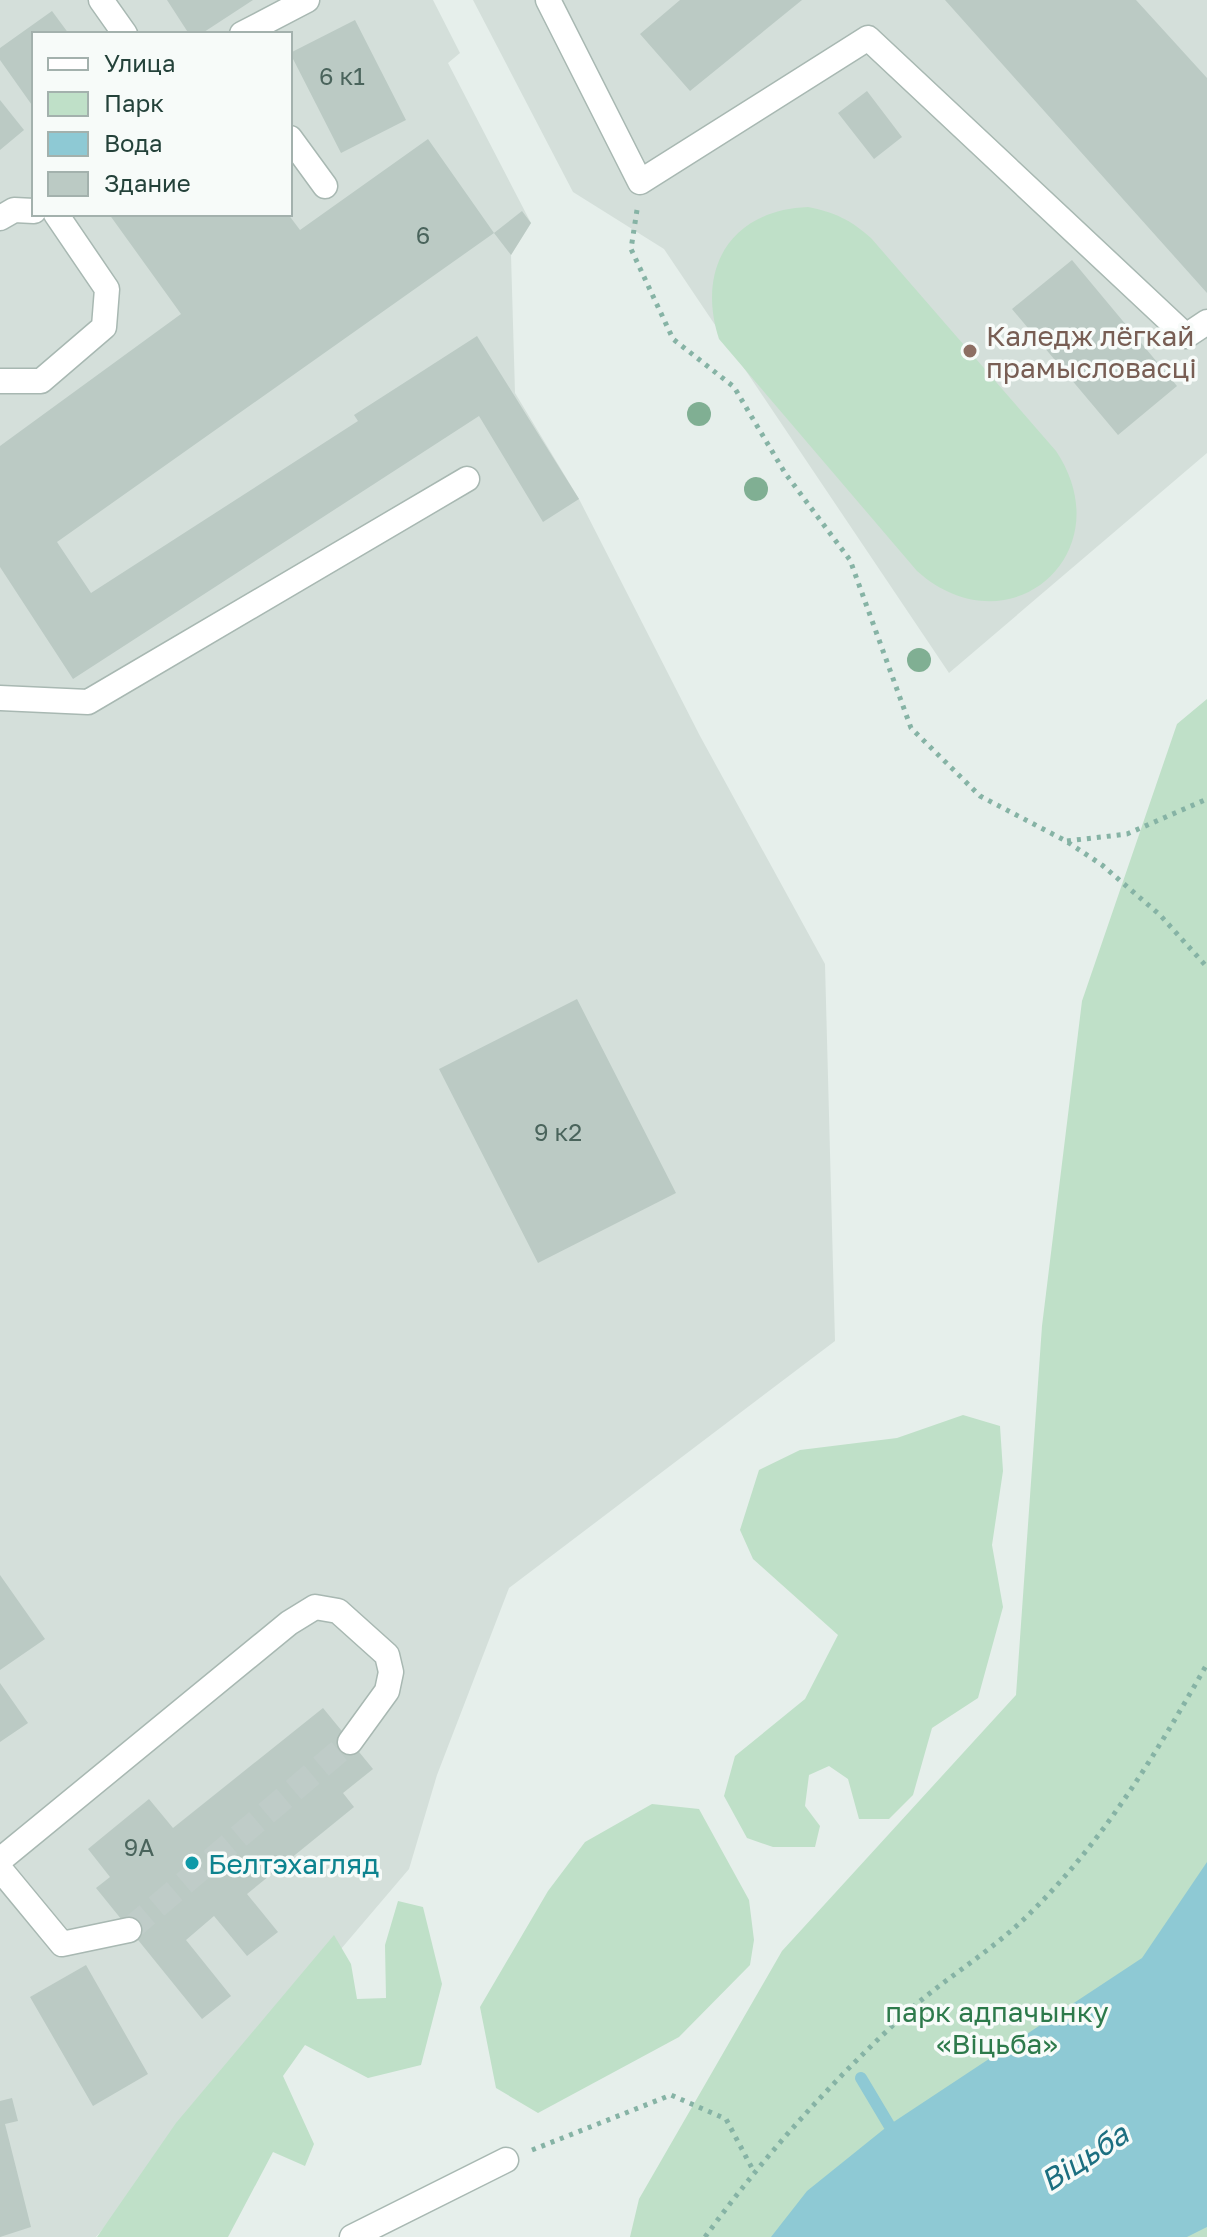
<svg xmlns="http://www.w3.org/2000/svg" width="1207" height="2237" font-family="'Golos Text',sans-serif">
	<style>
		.built { fill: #d4dfda; fill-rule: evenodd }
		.green { fill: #bfe0c8 }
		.water { fill: #8ec9d4 }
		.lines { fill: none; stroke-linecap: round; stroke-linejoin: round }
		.stream { stroke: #8ec9d4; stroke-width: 12 }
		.building { fill: #bbcac4 }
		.minor-tunnel { stroke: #bfccc8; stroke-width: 24; stroke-dasharray: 24 12; stroke-linecap: butt }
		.minor-casing { stroke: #a8b8b2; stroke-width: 27 }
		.path { stroke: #86b3a5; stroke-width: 5; stroke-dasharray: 4 6; stroke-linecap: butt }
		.minor { stroke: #fff; stroke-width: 24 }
		.tree { fill: #80af93 }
		.education-dot { fill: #8d6e63; stroke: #f7fbf9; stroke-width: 3 }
		.culture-dot { fill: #0f9aa8; stroke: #f7fbf9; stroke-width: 3 }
		.labels { text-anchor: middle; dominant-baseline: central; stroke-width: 7; stroke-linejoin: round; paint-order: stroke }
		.number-label { font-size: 24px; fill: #4a645c }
		.education-label { font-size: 28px; fill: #785e54; stroke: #f7fbf9; text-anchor: start }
		.culture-label { font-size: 28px; fill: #0d838f; stroke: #f7fbf9; text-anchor: start }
		.park-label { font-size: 28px; fill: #2d7a4b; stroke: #f7fbf9 }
		.water-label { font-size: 30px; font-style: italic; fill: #1c6f80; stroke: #f7fbf9 }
	</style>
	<rect width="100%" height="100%" fill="#e6efeb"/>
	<path class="built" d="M0,0h433l27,53 -12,10 83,160 -20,32 4,138 64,106 121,237 125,228 10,377 -326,247 -72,187 -28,94 -313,368h-96zM34,34h256v180h-256z
		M473,0h734v453l-258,220 -285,-424 -91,-57z"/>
	<path class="green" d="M808,207c26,5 43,13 63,31l185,213c68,102 -47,202 -139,120l-198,-232c-23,-71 12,-129 89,-132z
		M1207,699v1538h-577l9,-38 143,-248 234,-256 26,-369 40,-325 95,-277z
		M963,1415l37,11 3,45 -11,74 11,62 -25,91 -46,30 -19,67 -24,24h-30l-11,-40 -19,-13 -20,9 -4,31 15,20 -5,21h-42l-26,-9 -23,-42 11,-40 70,-57 33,-64 -85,-76 -13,-29 19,-60 41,-20 97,-12z
		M652,1804l47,5 50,91 5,40 -4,25 -71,72 -141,76 -42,-25 -16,-81 68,-116 37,-49z
		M398,1901l25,6 19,77 -21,81 -53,13 -63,-33 -22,31 31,68 -9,22 -32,-14 -45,85h-131l79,-114 158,-188 17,29 6,35 29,-1 -1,-53z"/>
	<path class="water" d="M1207,1862v365l-20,10h-416l36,-46 82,-66 253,-167z"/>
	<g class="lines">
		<path class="stream" d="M861,2078l28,47"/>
	</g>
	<path class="building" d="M167,0h86l-52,34h-12z
		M680,0h122l-112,91 -50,-57z
		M945,0h191l71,78v215z
		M52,11l17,23h-35v74l-34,-48v-12z
		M355,20l51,100 -65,33 -51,-100z
		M867,91l35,46 -28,22 -36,-46z
		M0,100l24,30 -24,20z
		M428,139l66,94 -437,309 34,51 267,-172 -4,-6 123,-79 102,163 -36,23 -64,-106 -406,263 -73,-112v-121l181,-132 -72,-100h179l12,16z
		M522,211l9,12 -20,32 -17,-22z
		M1072,260l105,126 -59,49 -106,-126z
		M577,999l99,194 -138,70 -99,-194z
		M0,1575l45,64 -45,31z
		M0,1683l28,40 -28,19z
		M323,1708l50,61 -30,24 11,14 -107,87 31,38 -31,24 -33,-40 -28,24 45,56 -29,23 -106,-131 14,-11 -22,-28 61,-50 24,29z
		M86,1965l62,109 -55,32 -63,-109z
		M12,2098l6,23 -13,3 26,103 -31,10v-136z"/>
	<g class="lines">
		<path class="minor-tunnel" d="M129,1930l221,-188"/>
		<g class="minor-casing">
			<path id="minor" d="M101,0l24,34
				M548,0l92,182 228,-144 318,298 21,-14
				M242,34l65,-34
				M290,138l35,48
				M0,218l14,-8 20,1
				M0,381h41l63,-54 3,-38 -51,-75
				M0,698l88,4 379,-223
				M0,1860l289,-237 26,-16 23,4 49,44 4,17 -4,19 -37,51
				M0,1869l62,75 67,-14
				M352,2237l154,-77"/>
		</g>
		<path class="path" d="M637,210l-6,39 42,90 61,48 51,86 65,87 61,168 69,68 86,45 36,24 58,50 47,52
			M1067,841l60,-7 80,-35
			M532,2150l139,-55 55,24 27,51
			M705,2237c59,-81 125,-154 199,-222 37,-34 82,-60 119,-95 78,-74 131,-163 184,-256"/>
		<use href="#minor" class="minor"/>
	</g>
	<g class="tree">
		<circle cx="699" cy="414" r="12"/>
		<circle cx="756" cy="489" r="12"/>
		<circle cx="919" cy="660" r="12"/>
	</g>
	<circle class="education-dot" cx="970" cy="351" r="8"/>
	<circle class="culture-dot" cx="192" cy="1863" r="8"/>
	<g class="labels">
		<g class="number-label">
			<text x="342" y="75">6 к1</text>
			<text x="423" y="234">6</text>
			<text x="558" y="1131">9 к2</text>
			<text x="139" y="1846">9А</text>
		</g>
		<g class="education-label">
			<text x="986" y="335">Каледж лёгкай<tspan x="986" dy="32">прамысловасці</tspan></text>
		</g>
		<g class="culture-label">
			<text x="208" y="1863">Белтэхагляд</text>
		</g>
		<g class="park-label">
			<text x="997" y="2011">парк адпачынку<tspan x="997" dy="32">«Віцьба»</tspan></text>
		</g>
		<g class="water-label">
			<text transform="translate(1084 2157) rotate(-33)">Віцьба</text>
		</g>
	</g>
	<rect x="32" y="32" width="260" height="184" fill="#f7fbf9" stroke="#a3b1ad" stroke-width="2"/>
	<rect x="48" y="58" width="40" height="12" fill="#ffffff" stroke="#a3b1ad" stroke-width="2"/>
	<text x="104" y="72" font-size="24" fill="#24423a">Улица</text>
	<rect x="48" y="92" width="40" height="24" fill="#bfe0c8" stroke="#a3b1ad" stroke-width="2"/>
	<text x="104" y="112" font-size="24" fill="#24423a">Парк</text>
	<rect x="48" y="132" width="40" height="24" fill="#8ec9d4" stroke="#a3b1ad" stroke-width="2"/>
	<text x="104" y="152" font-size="24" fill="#24423a">Вода</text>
	<rect x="48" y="172" width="40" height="24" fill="#bbcac4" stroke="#a3b1ad" stroke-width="2"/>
	<text x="104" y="192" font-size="24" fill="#24423a">Здание</text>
</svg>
